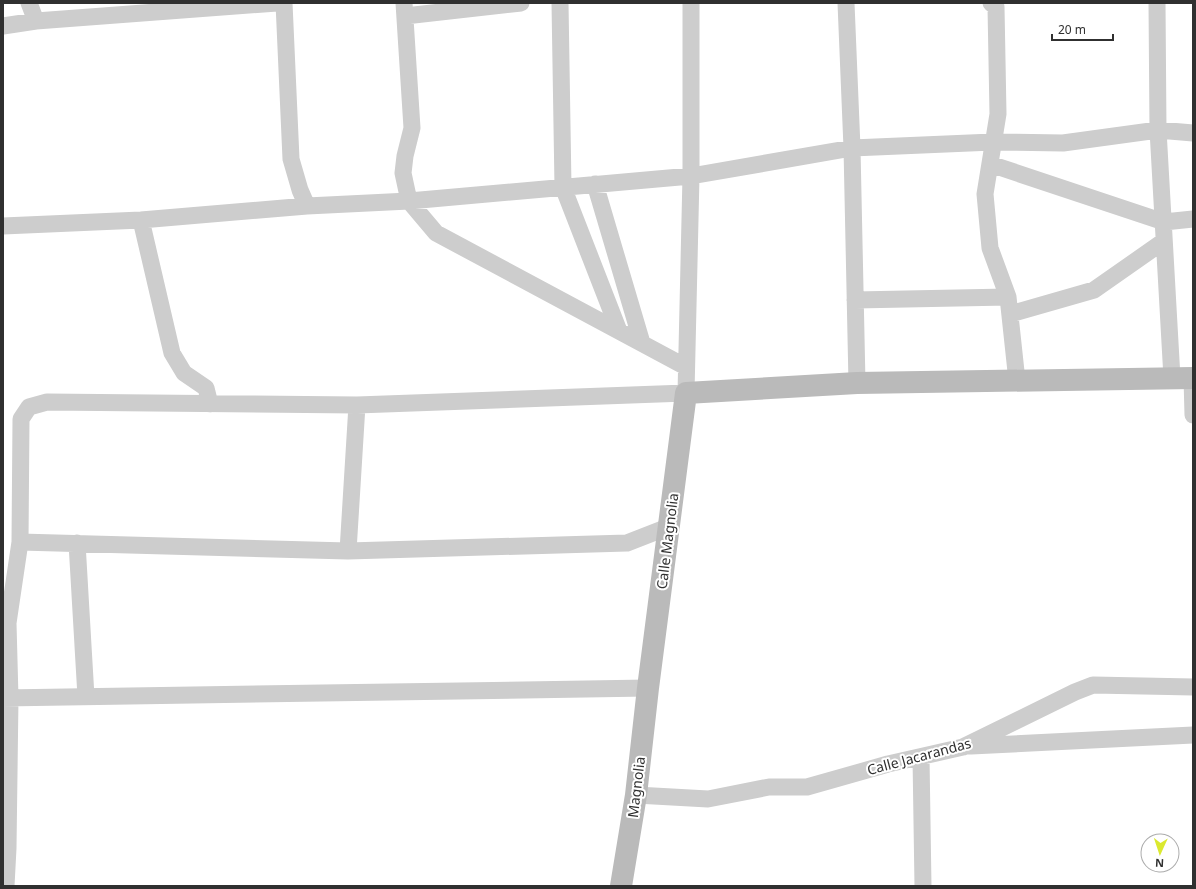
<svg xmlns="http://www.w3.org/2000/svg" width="1196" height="889" font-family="'Noto Sans',sans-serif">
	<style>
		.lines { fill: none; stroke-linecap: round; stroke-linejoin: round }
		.street { stroke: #cdcdcd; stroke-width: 17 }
		.secondary { stroke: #bababa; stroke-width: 22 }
		.labels { text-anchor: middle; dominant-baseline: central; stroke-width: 4; stroke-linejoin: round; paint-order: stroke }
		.street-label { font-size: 14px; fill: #303030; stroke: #fff }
	</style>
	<rect width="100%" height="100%" fill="#fff"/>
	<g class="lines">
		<path class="street" d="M29,3l7,18
			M284,3l7,156 9,31 7,16
			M404,3l8,125 -7,28 -2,17 6,28 27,32 250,134
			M560,3l3,184 56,144
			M846,3l6,145 5,235
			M991,3l5,4 2,107 -13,80 5,54 18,49 9,84
			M1157,3l1,127 14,248
			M405,16l116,-13
			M3,26l33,-5 241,-18
			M990,164l174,58 29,-3
			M595,184l47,159
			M141,220l31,133 12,20 22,15 4,16
			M3,226l138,-6 166,-14 102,-5 282,-25 161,-28 141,-6 70,1 95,-13 35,3
			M855,300l153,-3
			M1010,314l84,-24 70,-49
			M1192,378l1,37
			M20,542l328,9 279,-8 41,-16
			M77,543l9,154
			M348,551l9,-146
			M3,698l645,-10
			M971,746l222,-11
			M921,757l2,129
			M636,795l72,4 61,-12h38l81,-23 75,-17 112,-55 18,-7 100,2
			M6,886l2,-38 2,-150 -2,-75 12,-81 1,-123 8,-12 18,-5 310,3 329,-12 5,-217v-173"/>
		<path class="secondary" d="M621,886l15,-91 12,-107 38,-295 171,-10 336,-5"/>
	</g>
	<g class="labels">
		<g class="street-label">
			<text transform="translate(667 541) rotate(-83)">Calle Magnolia</text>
			<text transform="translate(919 756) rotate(-15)">Calle Jacarandas</text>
			<text transform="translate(636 787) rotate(-83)">Magnolia</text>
		</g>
	</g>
	<rect width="1196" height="889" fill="none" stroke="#303030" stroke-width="8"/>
	<g transform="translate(1160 853) rotate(183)"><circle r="19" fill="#ffffff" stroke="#acacac"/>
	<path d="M0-3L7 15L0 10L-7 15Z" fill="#dbe930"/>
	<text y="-6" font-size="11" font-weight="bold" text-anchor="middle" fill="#303030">N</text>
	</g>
	<path d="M1052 34v6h61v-6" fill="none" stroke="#303030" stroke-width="2"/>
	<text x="1058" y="34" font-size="12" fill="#303030" stroke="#ffffff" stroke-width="3" paint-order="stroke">20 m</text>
</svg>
